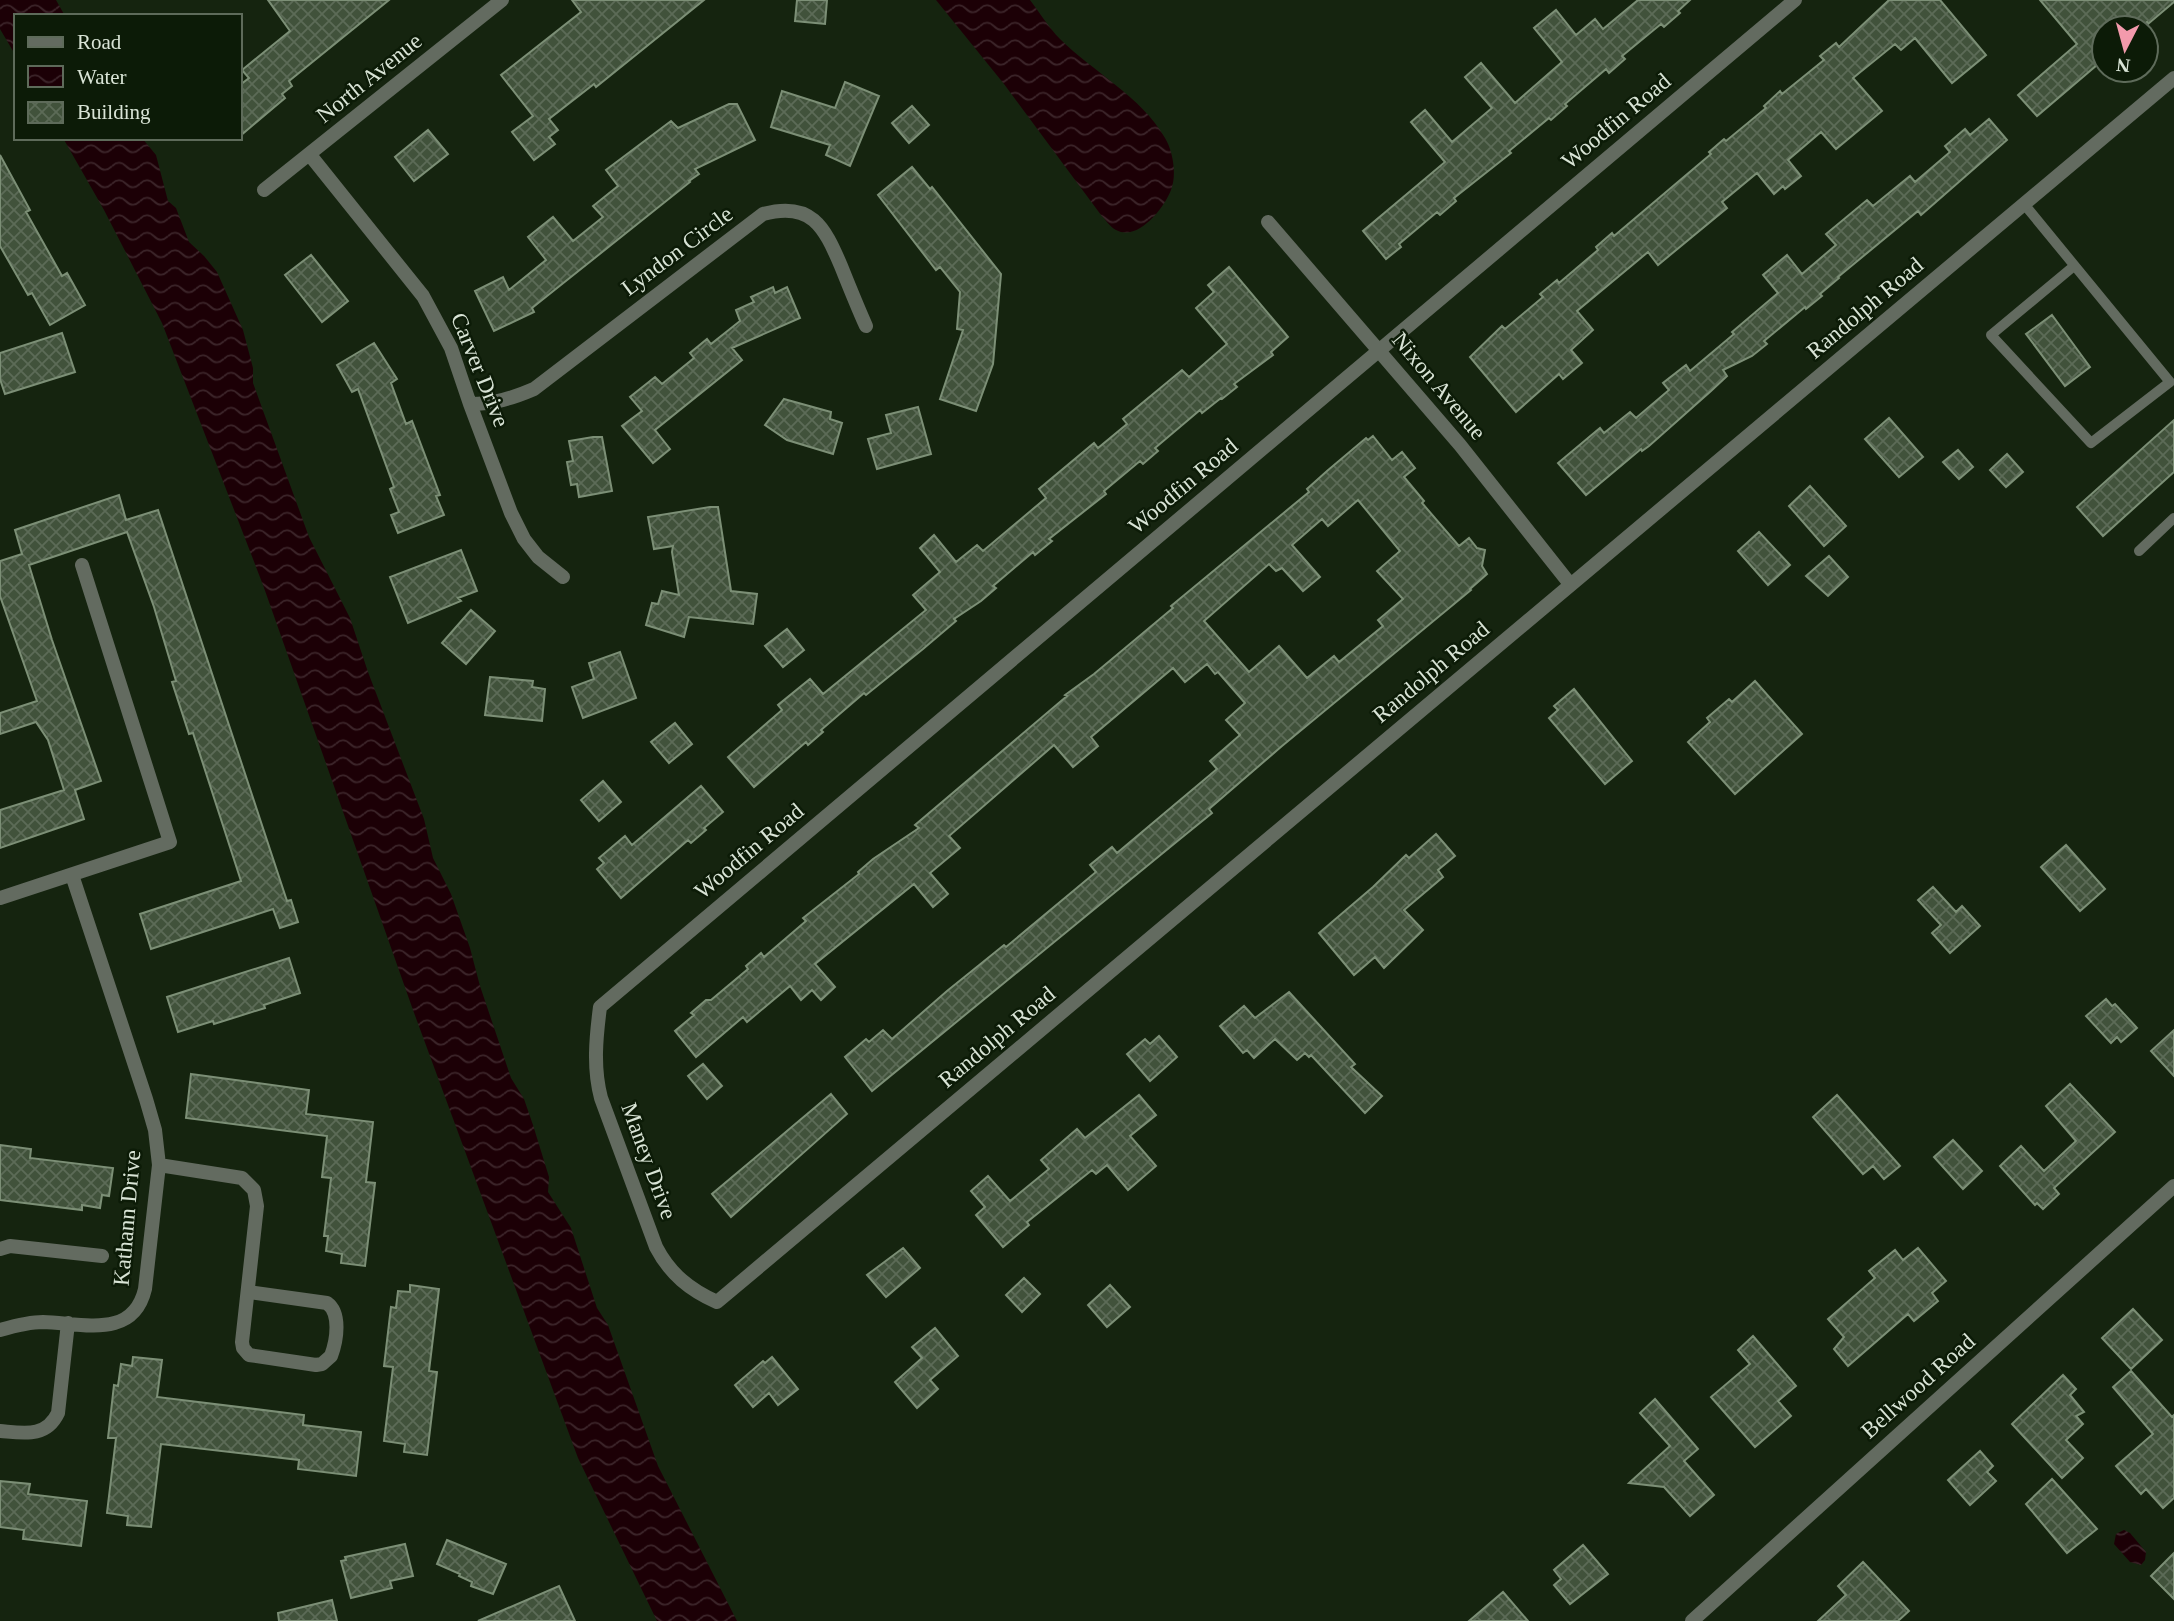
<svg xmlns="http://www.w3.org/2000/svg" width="2174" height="1621" font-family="'Times New Roman',serif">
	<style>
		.water { fill: url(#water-waves) }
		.building { fill: url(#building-cross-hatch); stroke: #7c8f76; stroke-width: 2; fill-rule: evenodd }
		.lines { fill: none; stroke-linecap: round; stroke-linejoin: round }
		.lane { stroke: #636b60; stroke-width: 10 }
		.street { stroke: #636b60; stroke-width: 14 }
		.labels { text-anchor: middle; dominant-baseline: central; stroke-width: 5; stroke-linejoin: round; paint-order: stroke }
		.street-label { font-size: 23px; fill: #d9e4d6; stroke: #0c1b07 }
	</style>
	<defs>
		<pattern id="water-waves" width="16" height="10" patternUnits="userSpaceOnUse" patternTransform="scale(1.75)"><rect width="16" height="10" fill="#1c0006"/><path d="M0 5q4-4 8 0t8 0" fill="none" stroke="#3c252a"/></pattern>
		<pattern id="building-cross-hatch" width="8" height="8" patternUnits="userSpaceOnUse" patternTransform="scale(1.75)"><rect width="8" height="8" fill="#41523b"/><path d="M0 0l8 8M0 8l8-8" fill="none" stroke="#5c6b57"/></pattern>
	</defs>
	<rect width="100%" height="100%" fill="#15240f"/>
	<path class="water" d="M0,0h56l9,16h-49v40l-16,-27z
		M936,0h94c10,13 19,28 30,39 33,33 81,57 105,99 8,13 12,37 6,52 -7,18 -33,52 -55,40 -6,-3 -11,-11 -15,-15l-97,-131z
		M63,138h79l14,17 12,46 8,7 13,34 15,14 13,16 26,58 10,38v15l56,154 41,81 18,54 56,147 9,39 18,36 19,54 10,38 31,92 13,21 9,26 16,52 -1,15 23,36 26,80 11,17 50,141 79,155h-80l-79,-163 -165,-448 -150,-425 -101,-262 -58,-113z
		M2124,1530l6,3 16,19 -1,8 -4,5 -11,-3 -16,-18 2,-10z"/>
	<path class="building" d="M268,0h121l-100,81 3,5 -10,8 3,4 -45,38v-51l9,-7 -7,-8 48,-39z
		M572,0h132l-108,87 -2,-3 -45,35 9,11 -9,7 6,7 -21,16 -22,-28 21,-16 -32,-41 80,-63z
		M797,0h30l-2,24 -30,-3z
		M1638,0h52l-12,11 2,2 -16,14 -3,-3 -39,32 3,3 -16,14 -3,-4 -41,35 2,2 -16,14 -2,-2 -40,33 2,2 -57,45 2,3 -16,14 -3,-3 -38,32 2,3 -15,12 -23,-28 82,-69 -34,-40 14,-12 27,32 40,-34 -27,-31 16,-14 34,40 47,-41 -28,-34 22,-18 20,25 19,-16 8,10z
		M1889,0h51l46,55 -34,28 -37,-45 -14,12 -6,-6 -42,34 29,33 -46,38 -15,-17 -33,28 13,16 -16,13 -2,-3 -9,8 -17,-21 -35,29 5,6 -69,57 -10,-13 -71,59 16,19 -22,20 11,13 -19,16 -4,-5 -43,38 -46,-55 32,-31 3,3 38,-32 -3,-3 17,-14 2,3 39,-33 -2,-3 16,-14 2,3 97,-82 -2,-2 15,-13 2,2 40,-33 -2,-2 16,-15 2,3 42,-34 -4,-4 16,-13 3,4z
		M2040,0h134v2l-26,22 -1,-2 -8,6h-35v31l-67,57 -19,-21 59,-51z
		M845,82l34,14 -29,70 -24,-11 4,-10 -59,-18 11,-36 53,17z
		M729,104h8l18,36 -60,29 4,5 -10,7 1,1 -158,126 2,4 -40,19 -19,-40 28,-14 6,13 37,-30 -18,-23 25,-20 20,24 30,-24 -10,-11 25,-20 -12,-16 65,-49 7,7z
		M912,106l17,19 -20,18 -17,-20z
		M1989,119l18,21 -86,75 -3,-4 -80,66 1,1 -19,16 2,2 -16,13 -1,-2 -41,34 3,3 -15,12 -29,14 4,6 -16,15 -62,55 -7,5 -1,-2 -55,46 -28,-32 42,-35 4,5 26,-21 6,6 33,-28 -6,-7 23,-18 4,6 44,-37 -2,-2 46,-39 -15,-18 24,-20 15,19 34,-29 -10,-11 41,-34 6,6 37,-30 5,6 35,-30 -5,-6 20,-17 5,6z
		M428,130l20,24 -34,27 -19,-24z
		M0,155l30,55 -4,2 36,64 5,-3 18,32 -35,20 -18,-32 -4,2 -28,-49z
		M912,167l18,22 2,-2 69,87 -8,90 -17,47 -36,-12 23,-69 -6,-1 3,-37 -20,-25 -4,3 -58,-75z
		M311,255l37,46 -26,21 -37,-47z
		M1229,267l59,70 -17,15 2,3 -39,29 3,3 -15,12 -1,-1 -19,15 -2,-3 -45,38 3,3 -15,13 -3,-3 -36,30 2,3 -57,45 3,2 -17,14 -2,-3 -40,34 3,2 -15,13 -27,18 2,2 -33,28 -57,46 -2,-2 -43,37 2,2 -15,13 -2,-3 -52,45 -26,-30 54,-47 -4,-5 32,-26 13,15 103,-84 -13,-15 27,-23 -20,-24 14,-13 22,27 21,-17 6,6 63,-53 -7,-9 55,-46 4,5 29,-24 -4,-5 59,-49 7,7 38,-33 -31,-36 18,-16 -6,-7z
		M773,287l2,6 12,-6 13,31 -68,30 10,12 -87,70 15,19 -17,14 -31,-37 20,-15 -12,-14 25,-20 7,7 32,-26 -4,-5 17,-14 4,5 29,-23 -4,-11 18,-8 -3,-5z
		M2052,315l38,52 -25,19 -39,-52z
		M62,333l13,39 -70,22 -5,-15v-26z
		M374,343l23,36 -6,4 15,41 6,-3 28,74 -4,1 8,19 -46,18 -7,-18 8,-3 -9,-23 4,-2 -36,-98 -6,3 -15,-27z
		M784,399l47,13 -1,7 12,4 -9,31 -46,-14 -22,-15z
		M918,407l13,47 -54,15 -9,-30 23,-6 -5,-18z
		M1889,418l34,39 -24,20 -34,-38z
		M2174,420v52l-71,64 -26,-29z
		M1373,436l19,24 10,-8 13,16 -11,9 20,24 -2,2 37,43 10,-8 8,10 8,2 -3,16 5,8 -17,15 1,1 -189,156 -73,63 3,4 -32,26 -308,252 -27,-34 21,-18 3,3 14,-12 9,9 55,-48 57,-46 2,2 90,-75 -6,-7 22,-18 5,6 100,-84 -7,-8 30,-26 -14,-15 19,-17 -27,-31 -3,2 -8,-10 -22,18 -12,-14 -82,69 7,9 -25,21 -19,-22 -105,91 11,12 -30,25 18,21 -15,13 -19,-23 -99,80 20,23 -14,13 -9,-10 -11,10 -11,-14 -43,36 -4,-5 -47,40 -21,-26 19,-16 -3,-2 15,-13h5l37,-31 -2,-3 15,-13 3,4 42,-36 -3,-3 56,-44 -1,-2 15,-13 46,-31 -4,-3 152,-129 -2,-1 29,-21 79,-66 -2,-2 138,-114 -2,-3 20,-18 39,-33 2,2zM1358,500l42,51 -23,20 26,28 -25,21 5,6 -44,36 -5,-6 -27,22 -28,-32 -30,26 -45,-51 65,-57 7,7 6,-3 21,23 17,-14 -28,-32 30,-26 6,7z
		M593,437h9l10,54 -33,6 -2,-13 -6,1 -4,-23 6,-1 -4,-20z
		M1958,450l15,17 -14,12 -16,-17z
		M2007,454l16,18 -17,15 -16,-17z
		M1810,486l36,40 -22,20 -35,-40z
		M119,495l7,25 32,-10 129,391 4,-1 7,22 -18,6 -7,-19 -122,40 -11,-35 101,-33 -48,-148 -4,1 -17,-52 4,-1 -22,-74 -27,-75 -98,33 23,75 49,141 -26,9 9,29 -84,29v-38l64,-20 -16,-50 -12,-18 -36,12v-21l37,-12 -37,-105v-35l22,-7 -7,-24z
		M710,507h8l13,84 26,3 -4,30 -64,-7 -5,20 -38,-12 6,-22 6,1 4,-13 17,4 -7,-43 1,-6 -19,3 -6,-32z
		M1759,532l31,33 -22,20 -30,-34z
		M461,550l16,41 -19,7 3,3 -53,22 -18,-46z
		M1829,556l19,21 -20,19 -22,-20z
		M471,610l24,21 -29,33 -24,-21z
		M787,629l17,21 -21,17 -18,-21z
		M620,652l16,46 -53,20 -11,-31 22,-8 -5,-16z
		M490,677l43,4 -1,6 13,2 -3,32 -57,-6z
		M1755,681l47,53 -67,60 -47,-52 22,-20 -3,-4 22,-19 3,3z
		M1574,689l58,72 -27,23 -56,-66 9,-8 -4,-4z
		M675,723l17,21 -23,19 -18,-21z
		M603,781l18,21 -22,19 -18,-21z
		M701,786l22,26 -19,16 2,2 -15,13 -3,-3 -67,58 -24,-29 7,-6 -5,-5 26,-22 7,9z
		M1436,834l19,22 -17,14 5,7 -39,33 19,20 -39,38 -9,-11 -21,18 -35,-42 54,-46 33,-32 3,3z
		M2066,845l39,44 -25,22 -39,-44z
		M1933,887l23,25 6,-6 18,20 -30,27 -18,-20 9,-8 -23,-25z
		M289,958l11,35 -36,12 1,3 -51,16 -1,-3 -35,11 -11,-35z
		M1289,992l66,72 -4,3 31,29 -17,17 -54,-58 -2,2 -4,-4 -8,7 -22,-21 -21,19 -7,-8 -4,3 -23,-27 24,-20 11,12z
		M2106,999l6,7 3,-2 22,24 -16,14 -4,-5 -6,6 -25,-27z
		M2174,1030v46l-23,-25z
		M1159,1036l18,21 -27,24 -23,-27 18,-15 5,5z
		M703,1064l19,22 -15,13 -19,-23z
		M191,1074l118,16 -3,24 67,8 -7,60 9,1 -10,83 -24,-3 1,-9 -16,-3 2,-15h-4l7,-58 -9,-1 5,-41 -141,-18z
		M2070,1084l45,48 -61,56 5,6 -16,15 -6,-6 -2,2 -35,-39 21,-20 23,25 32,-30 -30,-35z
		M831,1094l16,20 -116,103 -19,-23z
		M1139,1095l17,20 -26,21 26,30 -28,24 -21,-25 -11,9 -4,-4 -65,52 2,3 -26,22 -27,-32 9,-8 -14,-16 17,-15 22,25 39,-32 -8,-9 36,-31 8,9z
		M1837,1095l63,71 -16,13 -11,-13 -10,8 -50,-57z
		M1953,1140l29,31 -19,18 -29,-32z
		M0,1145l31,4 -1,9 83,10 -4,28 -7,-1 -2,13 -18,-3v5l-82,-10z
		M903,1248l17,20 -34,29 -19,-22z
		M1918,1248l28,33 -14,12 6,8 -24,20 -6,-7 -60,52 -14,-17 10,-12 -16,-18 47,-41 -6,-7 26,-21 8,10z
		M1024,1278l16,16 -18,18 -16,-17z
		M410,1285l29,4 -10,82 8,1 -10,83 -23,-3 1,-8 -21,-3 9,-74 -9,-1 7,-59 5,1 2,-17 12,1z
		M1110,1285l20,22 -23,20 -19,-22z
		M2133,1309l29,31 -31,29 -29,-31z
		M935,1328l23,28 -28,24 8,9 -21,19 -22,-26 27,-24 -10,-11z
		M1753,1336l43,50 -18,15 13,15 -36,31 -44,-50 39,-33 -12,-14z
		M133,1357l29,3 -5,37 147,18 -1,10 58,7 -5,44 -58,-7 1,-9 -138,-16 -10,83 -24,-2 1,-9 -21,-3 9,-75h-8l6,-53 4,1 3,-22 11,2z
		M772,1357l26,32 -20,16 -9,-12 -16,14 -18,-22 28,-24 2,2z
		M2131,1371l41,46 2,-2v83l-11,10 -17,-19 -5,5 -25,-28 37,-32 -40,-47z
		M2063,1375l13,14 -6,6 14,17 -8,4 7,8 -17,16 17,18 -21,20 -50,-54z
		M1655,1399l43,50 -14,12 30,34 -24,21 -26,-29 -35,-4 41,-37 -30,-33z
		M1980,1451l13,15 -6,6 9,9 -26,24 -22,-25z
		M2052,1479l45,50 -30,24 -41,-49z
		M0,1481l30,3 -2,10 59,7 -6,45 -58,-7 1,-9 -24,-3z
		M447,1540l59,24 -13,30 -22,-8 1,-4 -13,-6 1,-2 -23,-10z
		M405,1544l8,32 -23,5 2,7 -41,10 -10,-37 5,-1 -1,-3z
		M1583,1545l25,29 -38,30 -16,-19 7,-6 -7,-9z
		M2174,1553v46l-23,-23z
		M1863,1562l46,49 -11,10h-80l28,-26 -8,-9z
		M559,1586l16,35h-97z
		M1503,1592l25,29h-59z
		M332,1600l5,21h-58l-1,-8z"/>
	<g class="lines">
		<path class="lane" d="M2024,204l146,178 -79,61 -100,-108 83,-69
			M2139,551l35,-33"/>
		<path class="street" d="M1795,0l-1195,1007c-4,31 -7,61 1,91l55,149c14,27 34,43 61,55l1457,-1224
			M310,155l113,141 28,52 19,56 41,109 13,26 14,18 25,20
			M264,190l238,-190
			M1268,222l192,223 110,139
			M470,404c24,0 43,-6 64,-15l229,-175c48,-13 61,12 78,52 8,20 16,40 25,60
			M0,898l170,-56 -88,-277
			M159,1165l83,13 12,12 3,16 -15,136 1,6 6,7 67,10 6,-1 9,-8c6,-16 10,-43 -4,-53l-78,-11
			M0,1249l10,-3 92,10
			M0,1330c14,-4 29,-8 43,-8 39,1 90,18 102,-33l14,-124 -4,-35 -9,-31 -74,-224
			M0,1431c24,2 46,7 58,-18l10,-90
			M1692,1621l482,-435"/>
	</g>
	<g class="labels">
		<g class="street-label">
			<text transform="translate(369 78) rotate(-39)">North Avenue</text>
			<text transform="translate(1616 121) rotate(-40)">Woodfin Road</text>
			<text transform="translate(677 251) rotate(-37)">Lyndon Circle</text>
			<text transform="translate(1865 308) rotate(-40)">Randolph Road</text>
			<text transform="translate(480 370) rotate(68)">Carver Drive</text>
			<text transform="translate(1439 386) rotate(50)">Nixon Avenue</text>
			<text transform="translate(1183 486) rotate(-40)">Woodfin Road</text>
			<text transform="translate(1431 672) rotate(-40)">Randolph Road</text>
			<text transform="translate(749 851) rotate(-40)">Woodfin Road</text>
			<text transform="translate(997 1037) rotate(-40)">Randolph Road</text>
			<text transform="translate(649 1161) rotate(70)">Maney Drive</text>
			<text transform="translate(127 1218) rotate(-85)">Kathann Drive</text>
			<text transform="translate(1918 1386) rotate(-42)">Bellwood Road</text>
		</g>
	</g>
	<rect x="14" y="14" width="228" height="126" fill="#0c1b07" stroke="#5e6b5a" stroke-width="2"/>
	<rect x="28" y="37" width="35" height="10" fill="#636b60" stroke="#5e6b5a" stroke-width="2"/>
	<text x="77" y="49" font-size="21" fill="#d9e4d6">Road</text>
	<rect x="28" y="66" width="35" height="21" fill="url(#water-waves)" stroke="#5e6b5a" stroke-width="2"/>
	<text x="77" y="84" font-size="21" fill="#d9e4d6">Water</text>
	<rect x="28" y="102" width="35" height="21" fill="url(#building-cross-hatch)" stroke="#5e6b5a" stroke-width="2"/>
	<text x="77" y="119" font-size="21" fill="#d9e4d6">Building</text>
	<g transform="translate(2125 49) rotate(186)"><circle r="33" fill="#0c1b07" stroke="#5e6b5a" stroke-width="2"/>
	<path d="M0-5L12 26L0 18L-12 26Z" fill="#f39aac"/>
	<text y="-10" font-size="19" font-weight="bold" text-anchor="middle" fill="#d9e4d6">N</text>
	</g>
</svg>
